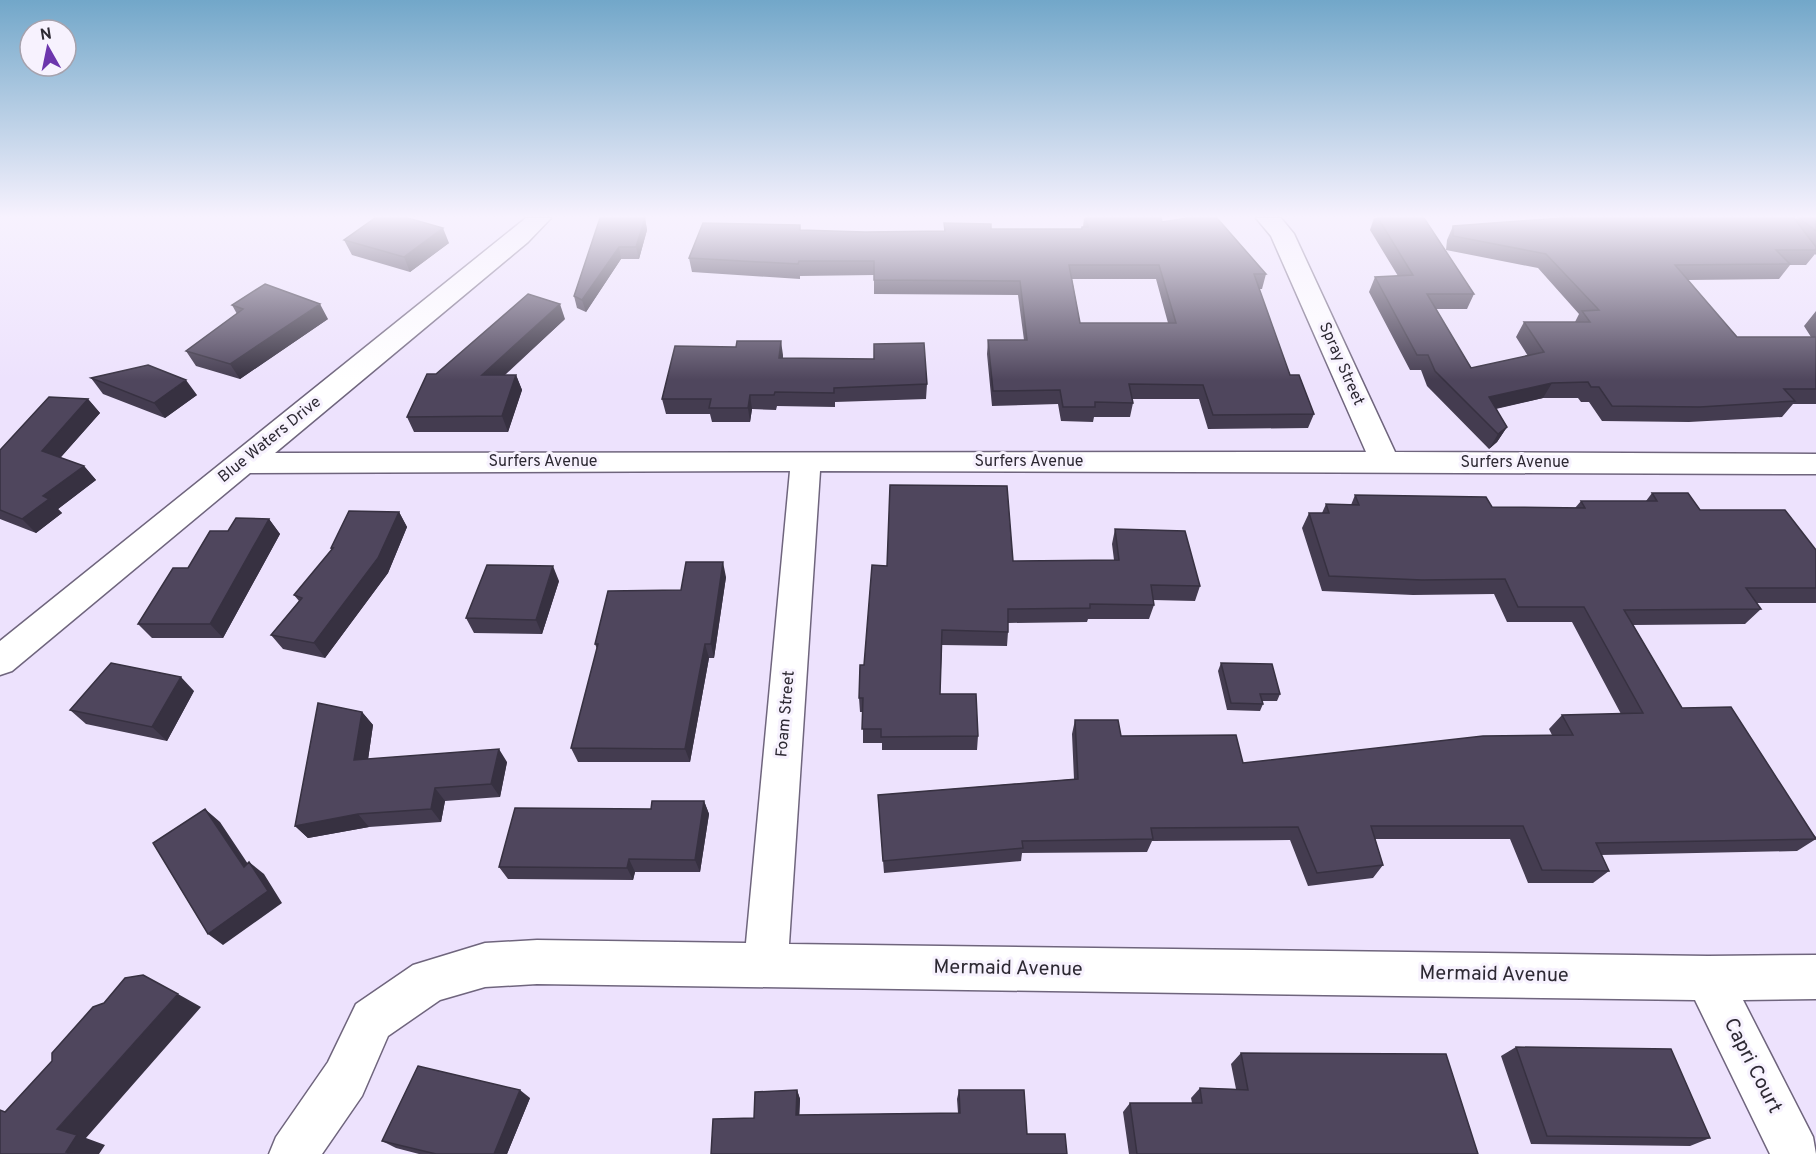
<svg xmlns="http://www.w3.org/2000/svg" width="1816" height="1154" font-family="Overpass,sans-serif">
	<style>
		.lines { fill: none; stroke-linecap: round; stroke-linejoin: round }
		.street-casing { stroke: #6f657d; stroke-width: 3 }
		.street { fill: #fff; fill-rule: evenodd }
		.wall { fill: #443c50; fill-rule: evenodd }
		.shaded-wall { fill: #373141 }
		.building { fill: #4f465d; stroke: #373141; stroke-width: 1.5; fill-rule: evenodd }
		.labels { text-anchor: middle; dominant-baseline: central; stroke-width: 6; stroke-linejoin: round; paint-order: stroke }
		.street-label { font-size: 16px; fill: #2d2933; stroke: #f7f2fe }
		.near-street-label { font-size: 20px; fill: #2d2933; stroke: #f7f2fe }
	</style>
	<rect width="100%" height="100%" fill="#ede2fd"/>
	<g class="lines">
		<g class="street-casing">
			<path id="street" d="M526,218h25l-23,24 -253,211 1091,-1 -95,-216 -15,-18h25l13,16 101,218 421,2v20l-996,-3 -31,473 919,12 108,-1v44l-73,1 70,137 3,17h-46l-75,-154 -1158,-16 -52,3 -45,13 -52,36 -26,60 -40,58h-53l7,-17 52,-75 28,-58 57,-39 72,-22 52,-3 209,3 44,-472 -540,2 -238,198 -12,4v-34z"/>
		</g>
		<use href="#street" class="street"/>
	</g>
	<path class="wall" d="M645,218l2,12 -8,29h-18l-35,53 -9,-4 -3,-12z
		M1084,218h77l1,4 104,52 -4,15h-3l31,86 24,39 -6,14 -100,1 -9,-30h-67l1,4 -3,14h-36l-1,5 -32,-1 -3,-17 -66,2 -5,-52 1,-14h36l-6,-45 -144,-1v-19l-74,1v3l-108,-7 -3,-14 112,-28 64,2 79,-1v-8l47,6h90l1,-2h1zM1072,279h84l12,44h-88z
		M1374,218h50l50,76 -7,15h-31l35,59 57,-12 -12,-19 8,-15h51l4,-8 -41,-46 -92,-18 1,-10 6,-14 363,-8v37l-1,-1 -9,11h-16l-11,14 -91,1 49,57h74l-7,-11 12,-15v93h-23l-11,13 -93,5 -87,-1 -13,-19h-8l-3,-4h-35l-47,11 11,18 -10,15 -8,7 -62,-63 -6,-16h-11l-41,-78 6,-15 23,-1 -28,-46z
		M344,240l105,3 -39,29 -58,-17z
		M232,305l96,14 -88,60 -44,-13 -10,-15 51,-37z
		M565,319l-60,56h11l6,15 -14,42h-94l-7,-15 29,-43z
		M783,355v3l144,26 -1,15 -91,3v5l-58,-1 -1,4 -24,-1 -2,13h-38l-2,-8h-44l-4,-15z
		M91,378l106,17 -32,23 -62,-24z
		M88,399l12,14 -40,45 24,8 12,14 -38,29 4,4 -26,20 -36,-14v-69z
		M1652,493l164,57v53h-60l5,6 -16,15 -112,1 49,83 134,129v2l-19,12 -196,4 8,16 -16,12h-65l-18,-44h-135l8,26 -10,13 -65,8 -18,-46 -138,1 -5,11 -125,1 -1,8 -137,12 -6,-78 196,-16 -2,-45 3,-14 46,16 122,27 309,-28 -3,-6 13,-14 59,-1 -49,-92h-65l-13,-28 -81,1 -91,-4 -20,-63 7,-15h13l4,-9 25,1 4,-10 137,12 83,1 6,-7h65z
		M399,512l8,15 -19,46 -63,85 -42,-9 -12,-14 28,-34 -5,-6 38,-45 -1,-2z
		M269,519l11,15 -57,104h-71l-14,-14 50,-56 40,-37z
		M1115,529l85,57 -5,15 -42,-1 1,5 -5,14h-61l-1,3 -79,1v9l-1,14 -65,-1 -2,49 38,42 -1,14h-95v-7h-19v-31h-3l-1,-14 5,-33 23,-99 126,-5 101,-1 -2,-16z
		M726,577l-12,81h-5l-19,104h-112l-7,-14 26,-99 -2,-5 86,-54z
		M559,581l-17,53 -68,-1 -8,-15z
		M1221,663l59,31 -3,7h-15l1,3 -3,7 -33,-1 -9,-39z
		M194,691l-27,50 -81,-17 -16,-14z
		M362,712l11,13 -5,34 139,3 -7,35 -55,4 -4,21 -72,5 -61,11 -13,-12z
		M704,801l5,13 -9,58h-65l-2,8 -125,-1 -9,-12 152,-58z
		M1516,1047l194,91 -20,8 -159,-2 -30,-88z
		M1241,1053l237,101h-349l-6,-42 7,-9h62l-1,-5 9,-10 36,1 -5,-25z
		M797,1090l3,9 -1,16 159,-2 -1,-14 2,-9 68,44 -273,-16z
		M530,1098l-23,56h-88l-23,-6 -14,-7z"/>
	<path class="shaded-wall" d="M645,218l2,12 -8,29 -3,-12z
		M443,228l6,15 -39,29 -6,-15z
		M619,247l2,12 -35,53 -4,-12z
		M320,304l8,15 -88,60 -10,-15z
		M560,304l5,15 -77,71 -6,-15z
		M781,341l2,14 -2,17 -2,-14z
		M516,375l6,15 -14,42 -6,-16z
		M186,380l11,15 -32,23 -11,-15z
		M1552,383l-9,15 -63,14 9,-15z
		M750,395l2,14 -2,13 -2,-14z
		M88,399l12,14 -46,52 -12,-14z
		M1507,427l-10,15 -8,7 9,-15z
		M84,466l12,14 -38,29 4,4 -26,20 -14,-14 21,-23z
		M399,512l8,15 -19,46 -63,85 -11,-15z
		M269,519l11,15 -57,104 -13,-14z
		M723,562l3,15 -12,81 -3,-14z
		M553,566l6,15 -17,53 -6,-14z
		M705,644l4,14 -19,104 -5,-13z
		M181,677l13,14 -27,50 -15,-14z
		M362,712l11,13 -7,49 -12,-14z
		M499,749l8,13 -7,35 -9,-13z
		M435,788l10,13 -4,21 -10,-13z
		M704,801l5,13 -9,58 -5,-12z
		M205,809l15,13 38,57 -14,-12z
		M358,814l11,13 -61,11 -13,-12z
		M629,859l6,13 -2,8 -6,-12z
		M249,862l15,12 18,29 -59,42 -15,-11z
		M178,994l23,13 -115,131 19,7 -6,9h-25l-8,-2 -9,-23z
		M520,1090l10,8 -23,56h-13z
		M797,1090l3,9 -1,24 -3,-8z"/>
	<path class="building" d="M375,218h33l35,10 -39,29 -60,-17z
		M600,218h45l-9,29h-17l-37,53 -8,-4z
		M1086,218h75l1,4 25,-4h30l49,56h-12l36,101h9l15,39 -101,1 -10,-30 -74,-1 4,19 -38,-1v5h-32l-3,-17 -67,1 -5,-51h39l-7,-59 -146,-1v-19h-75l-1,3 -109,-6 14,-35 97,2v5l65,2 80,-1 -1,-8 47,1v5h91v-2h6zM1069,265h90l17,58h-96z
		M1378,218h46l50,76h-47l44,74 73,-16 -20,-30h66l-8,-11 17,-1 -53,-56 -93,-18v-10l108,-8h233l22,29v3h-40l14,14 -115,1 62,72h79v52h-32l11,12 -95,6 -88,-1 -13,-19h-8l-3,-5 -36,1 -63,14 18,30 -9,7 -63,-63 -7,-16h-11l-42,-78 38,-2z
		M1799,218h17v13z
		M265,284l55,20 -90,60 -44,-13 57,-42 -11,-4z
		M528,294l32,10 -78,71h34l-14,41 -95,1 20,-43h9z
		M737,341h44l-2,17 95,1v-15l50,-1 3,41 -93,4v5l-59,-1 -1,3h-24l-2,13h-39l2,-9h-49l13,-53 61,1z
		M148,365l38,15 -32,23 -63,-25z
		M49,397l39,2 -46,52 42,15 -41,30 6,3 -27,20 -22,-9v-60z
		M890,485l117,1 6,75 106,-1 -4,-31 70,2 15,55 -49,-1 3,20 -64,-1v4l-82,1v23l-66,-2 -2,64h36l2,42 -97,1v-8h-19l1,-31h-4l1,-33h4l8,-100 15,1z
		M1652,493h36l12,17h85l31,40v38h-70l15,21 -137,1 58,98 49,-1 85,132 -220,4 13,28 -67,-1 -19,-44h-152l12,39 -66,8 -19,-46 -147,1 2,11 -131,2 1,7 -140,13 -5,-66 200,-16 -3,-59h43l3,16 115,-1 7,28 240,-27 90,-1 -11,-20 81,-2 -59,-106h-66l-13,-28 -83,1 -93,-4 -20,-63h20l-3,-9 33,1 -4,-10 131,2 6,10 93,1 -4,-7h76z
		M349,511l50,1 -21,46 -64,85 -43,-8 31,-37 -8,-3 39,-47h-2z
		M236,518l33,1 -59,105h-72l35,-56h15l22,-37h18z
		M686,562h37l-12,82h-6l-20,105 -114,-1 27,-104h-3l13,-53 73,-1z
		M487,565l66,1 -17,54 -70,-2z
		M111,663l70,14 -29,50 -82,-17z
		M1221,663l51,1 8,30h-20l3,10 -32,-1z
		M318,703l44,9 -8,48 145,-11 -8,35 -56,4 -4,21 -73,5 -63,12z
		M652,801h52l-9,59 -66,-1 -2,9 -128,-1 16,-59 136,1z
		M205,809l39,58 5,-5 19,29 -60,43 -55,-91z
		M143,975l35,19 -121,135 20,6 -11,17 8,2h-74v-44l5,2 47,-51v-8l41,-46 11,-4 21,-25z
		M1516,1047l155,2 39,89 -163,-2z
		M1241,1053l205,1 32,100h-341l-7,-51h72l-2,-15 48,2z
		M418,1066l102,24 -26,64h-58l-54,-13z
		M797,1090l-1,25 164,-2 -1,-23h65l3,44h38l2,20h-356l2,-35 41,-1 1,-26z"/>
	<linearGradient id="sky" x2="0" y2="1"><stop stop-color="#72a7c9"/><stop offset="0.57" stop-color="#f7f2fe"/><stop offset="1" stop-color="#f7f2fe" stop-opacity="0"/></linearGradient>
	<rect width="1816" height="380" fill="url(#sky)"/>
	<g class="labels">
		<g class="street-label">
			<text transform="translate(1341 364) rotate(66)">Spray Street</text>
			<text transform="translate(270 440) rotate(-39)">Blue Waters Drive</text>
			<text x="543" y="462">Surfers Avenue</text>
			<text x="1029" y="462">Surfers Avenue</text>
			<text x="1515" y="463">Surfers Avenue</text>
			<text transform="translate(786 714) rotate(-85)">Foam Street</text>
		</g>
		<g class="near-street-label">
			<text transform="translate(1008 969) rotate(1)">Mermaid Avenue</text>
			<text transform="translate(1494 975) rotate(1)">Mermaid Avenue</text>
			<text transform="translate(1752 1066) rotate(63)">Capri Court</text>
		</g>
	</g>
	<g transform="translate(48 48) rotate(351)"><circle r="28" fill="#f7f2fe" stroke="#a6a2ad" stroke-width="1.5"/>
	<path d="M0-4.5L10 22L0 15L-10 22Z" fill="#6d36ad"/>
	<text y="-9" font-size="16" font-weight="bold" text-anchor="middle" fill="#2d2933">N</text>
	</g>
</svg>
